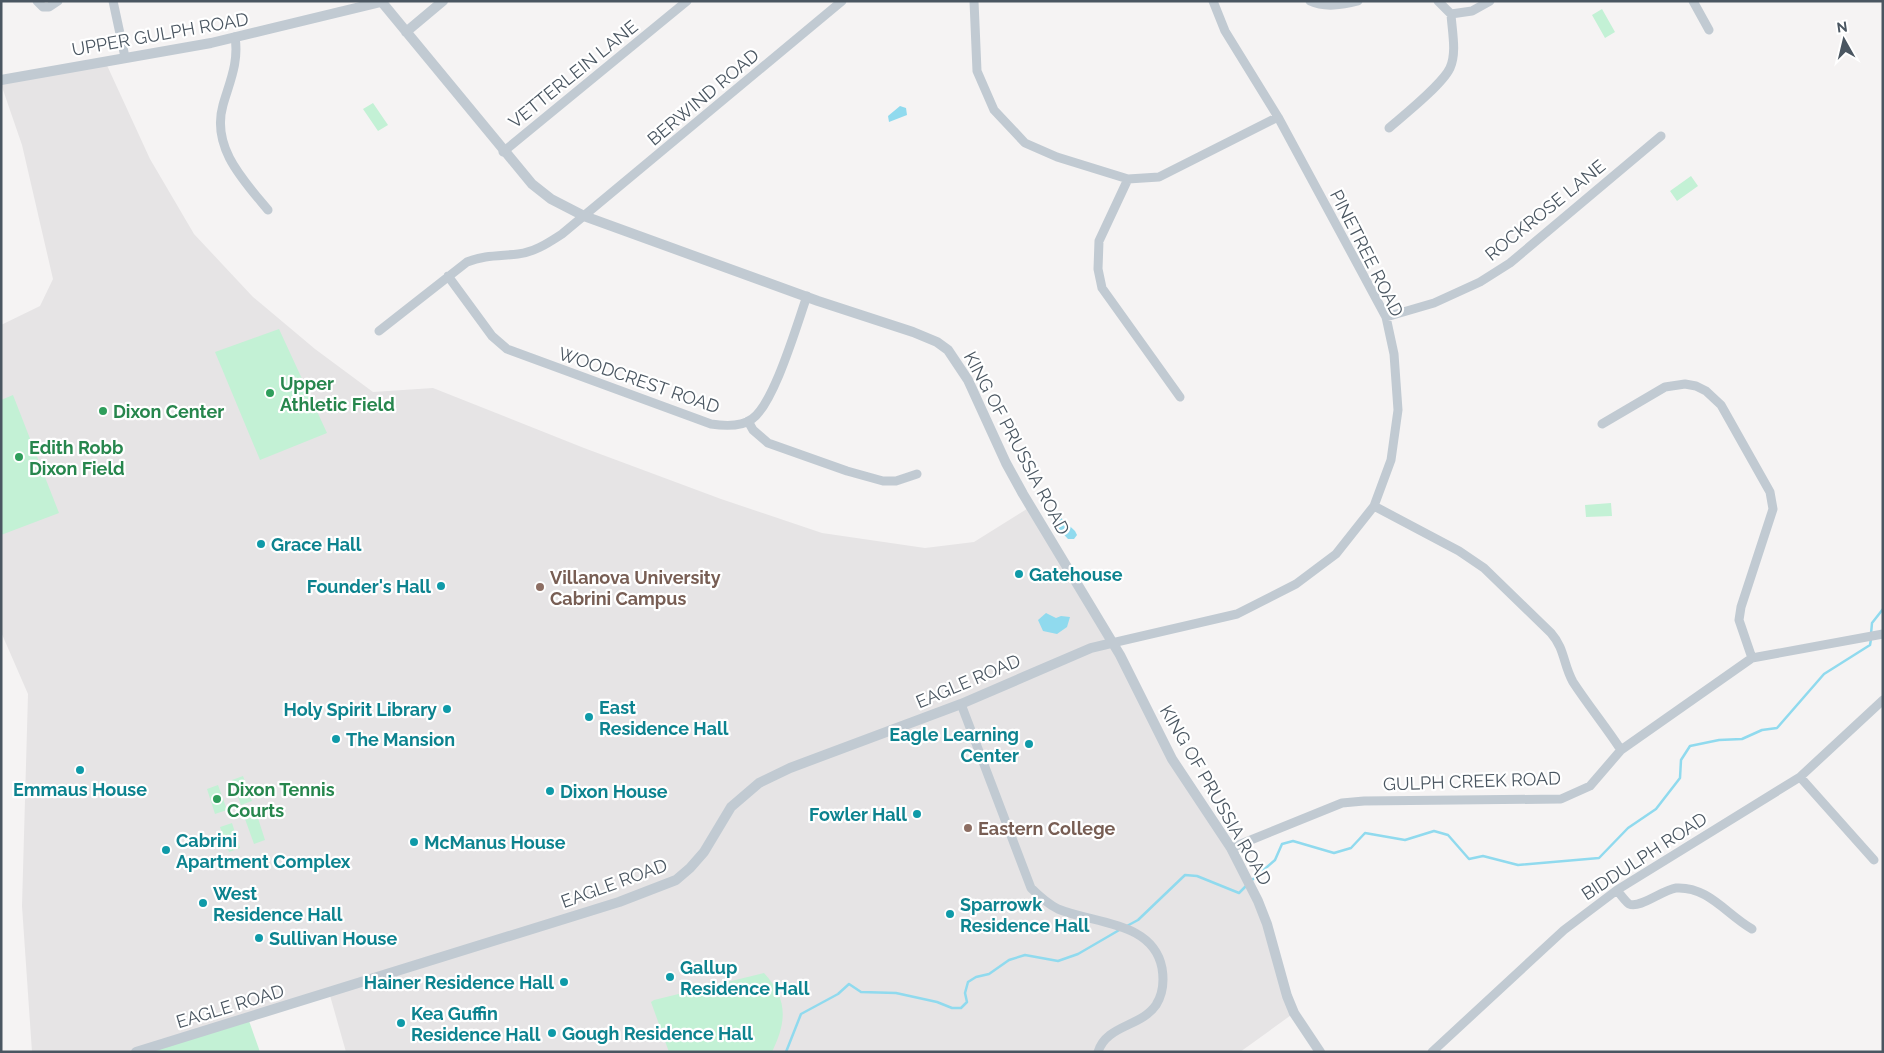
<svg xmlns="http://www.w3.org/2000/svg" width="1884" height="1053" font-family="Raleway,sans-serif">
	<style>
		.education { fill: #e6e4e5 }
		.green { fill: #c3f1d5 }
		.water { fill: #90daee }
		.lines { fill: none; stroke-linecap: round; stroke-linejoin: round }
		.stream { stroke: #90daee; stroke-width: 2.5 }
		.minor { stroke: #c1cad2; stroke-width: 9 }
		.tertiary { stroke: #c1cad2; stroke-width: 10 }
		.leisure-dot { fill: #2e9e5b; stroke: #fff; stroke-width: 2 }
		.culture-dot { fill: #0f9aa8; stroke: #fff; stroke-width: 2 }
		.education-dot { fill: #8d6e63; stroke: #fff; stroke-width: 2 }
		.labels { text-anchor: middle; dominant-baseline: central; stroke-width: 4.5; stroke-linejoin: round; paint-order: stroke }
		.street-label { font-size: 18px; fill: #4a5661; stroke: #fff }
		.leisure-label { font-size: 18px; font-weight: bold; fill: #27864d; stroke: #fff; text-anchor: start }
		.culture-label { font-size: 18px; font-weight: bold; fill: #0d838f; stroke: #fff; text-anchor: start }
		.education-label { font-size: 18px; font-weight: bold; fill: #785e54; stroke: #fff; text-anchor: start }
	</style>
	<rect width="100%" height="100%" fill="#f5f3f3"/>
	<path class="education" d="M105,61l45,98 44,75 59,63 62,52 58,43 60,-4 151,60 137,51 101,34 103,15 49,-6 56,-35 73,119 69,133 74,117 48,137 -54,39h-894l-17,-60 -194,60h-103l-10,-146 6,-212 -27,-62v-307l39,-19 13,-27 -31,-134 -21,-61z"/>
	<path class="green" d="M1602,9l13,23 -10,6 -13,-23z
		M373,103l15,22 -10,6 -15,-22z
		M1691,176l7,10 -21,15 -7,-10z
		M279,329l48,104 -67,27 -45,-108z
		M13,395l46,118 -58,22v-135z
		M1611,503l1,13 -26,1 -1,-12z
		M243,776l9,25 -11,4 -9,-25z
		M218,785l9,25 -12,4 -8,-25z
		M257,815l8,25 -11,4 -9,-25z
		M232,823l8,25 -11,4 -9,-25z
		M764,973c24,26 23,48 8,79h-103l-18,-50 3,-2z
		M248,1018l12,34h-127z"/>
	<path class="water" d="M900,106l6,2 1,7 -18,7 -1,-6z
		M1057,514l18,17 2,4 -3,4h-6l-13,-14 -2,-10z
		M1046,613l10,5 5,-2 9,1 -3,10 -10,7 -14,-3 -5,-11z"/>
	<g class="lines">
		<path class="stream" d="M1871,634l1,-11 11,-14
			M1252,880l23,-20 7,-16 11,-3 41,12 17,-5 14,-15 40,7 29,-9 14,4 21,24 14,-3 35,9 81,-7 29,-30 28,-19 24,-31 1,-18 9,-14 29,-6 23,-1 20,-9 15,-2 47,-54 46,-29 1,-6
			M1125,927l13,-7 47,-45 12,1 42,17 7,-7
			M786,1052l15,-38 37,-20 11,-10 12,8 35,1 41,9 15,6h9l6,-6 -2,-9 3,-11 8,-5 13,-3 20,-14 16,-5 33,6 20,-7 43,-25"/>
		<path class="minor" d="M37,1l6,6h6l9,-6
			M113,1l12,56
			M974,1l3,70 17,39 31,33 32,14 71,22 31,-2 119,-60
			M1310,1c15,7 32,4 48,0
			M1438,1l13,13 21,-3 18,-10
			M1693,1l16,29
			M235,37c4,25 -5,44 -12,68 -12,42 20,75 45,105
			M1389,128c15,-13 53,-43 61,-60 7,-15 2,-37 1,-54
			M503,152l184,-151
			M1128,179l-29,62 -1,28 4,19 78,109
			M448,276l44,60 15,13 204,75c13,2 30,3 41,-5 22,-15 45,-95 55,-123
			M1386,317l48,-14 46,-21 30,-19 151,-127
			M379,331l88,-69c17,-7 33,-6 51,-8 17,-2 30,-11 44,-20l280,-233
			M748,421l5,9 15,13 79,28 36,10h13l21,-7
			M1602,424l63,-37 20,-3 11,2 10,5 15,14 49,87 3,17 -32,98 -2,13 13,38
			M1374,506l85,45 25,17 67,65c14,16 12,31 22,49 15,23 33,45 48,68
			M1112,643l125,-29 59,-30 40,-30 38,-48 17,-46 7,-50 -4,-56 -8,-37 -108,-200 -53,-86 -12,-30
			M961,704l70,184c8,8 17,16 27,21 36,15 95,12 104,59 2,12 1,26 -6,37 -15,22 -50,20 -58,47
			M1800,777l74,83
			M1231,848l111,-45 22,-2 197,-2 29,-13 31,-36 131,-92 131,-24
			M1617,890c3,4 8,11 12,14 11,5 33,-14 47,-16 32,-2 51,27 76,41
			M1432,1052l132,-122 53,-40 183,-113 83,-77"/>
		<path class="tertiary" d="M381,1l151,183 19,15 33,17 234,85 95,31 24,10 11,8 20,30 38,83 17,31 97,161 52,104 59,89 27,53 9,23 20,72 7,17 26,39
			M406,32l37,-31
			M1,80l210,-37 170,-41
			M136,1052l483,-150 57,-22 14,-12 14,-16 27,-45 28,-24 31,-15 171,-64 130,-56 21,-5"/>
	</g>
	<g class="leisure-dot">
		<circle cx="270" cy="393" r="5"/>
		<circle cx="103" cy="411" r="5"/>
		<circle cx="19" cy="457" r="5"/>
		<circle cx="217" cy="799" r="5"/>
	</g>
	<g class="culture-dot">
		<circle cx="261" cy="544" r="5"/>
		<circle cx="1019" cy="574" r="5"/>
		<circle cx="441" cy="586" r="5"/>
		<circle cx="447" cy="709" r="5"/>
		<circle cx="589" cy="717" r="5"/>
		<circle cx="336" cy="739" r="5"/>
		<circle cx="1029" cy="744" r="5"/>
		<circle cx="80" cy="770" r="5"/>
		<circle cx="550" cy="791" r="5"/>
		<circle cx="917" cy="814" r="5"/>
		<circle cx="414" cy="842" r="5"/>
		<circle cx="166" cy="850" r="5"/>
		<circle cx="203" cy="903" r="5"/>
		<circle cx="950" cy="914" r="5"/>
		<circle cx="259" cy="938" r="5"/>
		<circle cx="670" cy="977" r="5"/>
		<circle cx="564" cy="982" r="5"/>
		<circle cx="401" cy="1023" r="5"/>
		<circle cx="552" cy="1033" r="5"/>
	</g>
	<g class="education-dot">
		<circle cx="540" cy="587" r="5"/>
		<circle cx="968" cy="828" r="5"/>
	</g>
	<g class="labels">
		<g class="street-label">
			<text transform="translate(160 34) rotate(-10)">UPPER GULPH ROAD</text>
			<text transform="translate(573 74) rotate(-39)">VETTERLEIN LANE</text>
			<text transform="translate(703 97) rotate(-40)">BERWIND ROAD</text>
			<text transform="translate(1545 210) rotate(-39)">ROCKROSE LANE</text>
			<text transform="translate(1367 253) rotate(63)">PINETREE ROAD</text>
			<text transform="translate(639 380) rotate(19)">WOODCREST ROAD</text>
			<text transform="translate(1017 443) rotate(62)">KING OF PRUSSIA ROAD</text>
			<text transform="translate(968 681) rotate(-23)">EAGLE ROAD</text>
			<text transform="translate(1472 781) rotate(-2)">GULPH CREEK ROAD</text>
			<text transform="translate(1216 795) rotate(60)">KING OF PRUSSIA ROAD</text>
			<text transform="translate(1644 856) rotate(-33)">BIDDULPH ROAD</text>
			<text transform="translate(614 883) rotate(-20)">EAGLE ROAD</text>
			<text transform="translate(230 1006) rotate(-17)">EAGLE ROAD</text>
		</g>
		<g class="leisure-label">
			<text x="280" y="383">Upper<tspan x="280" dy="21">Athletic Field</tspan></text>
			<text x="113" y="411">Dixon Center</text>
			<text x="29" y="447">Edith Robb<tspan x="29" dy="21">Dixon Field</tspan></text>
			<text x="227" y="789">Dixon Tennis<tspan x="227" dy="21">Courts</tspan></text>
		</g>
		<g class="culture-label">
			<text x="271" y="544">Grace Hall</text>
			<text x="1029" y="574">Gatehouse</text>
			<text x="431" y="586" text-anchor="end">Founder's Hall</text>
			<text x="599" y="707">East<tspan x="599" dy="21">Residence Hall</tspan></text>
			<text x="437" y="709" text-anchor="end">Holy Spirit Library</text>
			<text x="1019" y="734" text-anchor="end">Eagle Learning<tspan x="1019" dy="21">Center</tspan></text>
			<text x="346" y="739">The Mansion</text>
			<text x="80" y="789" text-anchor="middle">Emmaus House</text>
			<text x="560" y="791">Dixon House</text>
			<text x="907" y="814" text-anchor="end">Fowler Hall</text>
			<text x="176" y="840">Cabrini<tspan x="176" dy="21">Apartment Complex</tspan></text>
			<text x="424" y="842">McManus House</text>
			<text x="213" y="893">West<tspan x="213" dy="21">Residence Hall</tspan></text>
			<text x="960" y="904">Sparrowk<tspan x="960" dy="21">Residence Hall</tspan></text>
			<text x="269" y="938">Sullivan House</text>
			<text x="680" y="967">Gallup<tspan x="680" dy="21">Residence Hall</tspan></text>
			<text x="554" y="982" text-anchor="end">Hainer Residence Hall</text>
			<text x="411" y="1013">Kea Guffin<tspan x="411" dy="21">Residence Hall</tspan></text>
			<text x="562" y="1033">Gough Residence Hall</text>
		</g>
		<g class="education-label">
			<text x="550" y="577">Villanova University<tspan x="550" dy="21">Cabrini Campus</tspan></text>
			<text x="978" y="828">Eastern College</text>
		</g>
	</g>
	<rect width="1884" height="1053" fill="none" stroke="#4a5661" stroke-width="5"/>
	<g transform="translate(1844 40) rotate(352)" stroke="#ffffff" stroke-width="4" paint-order="stroke">
	<path d="M0-4L9 19L0 12L-9 19Z" fill="#4a5661"/>
	<text y="-8" font-size="14" font-weight="bold" text-anchor="middle" fill="#4a5661">N</text>
	</g>
</svg>
